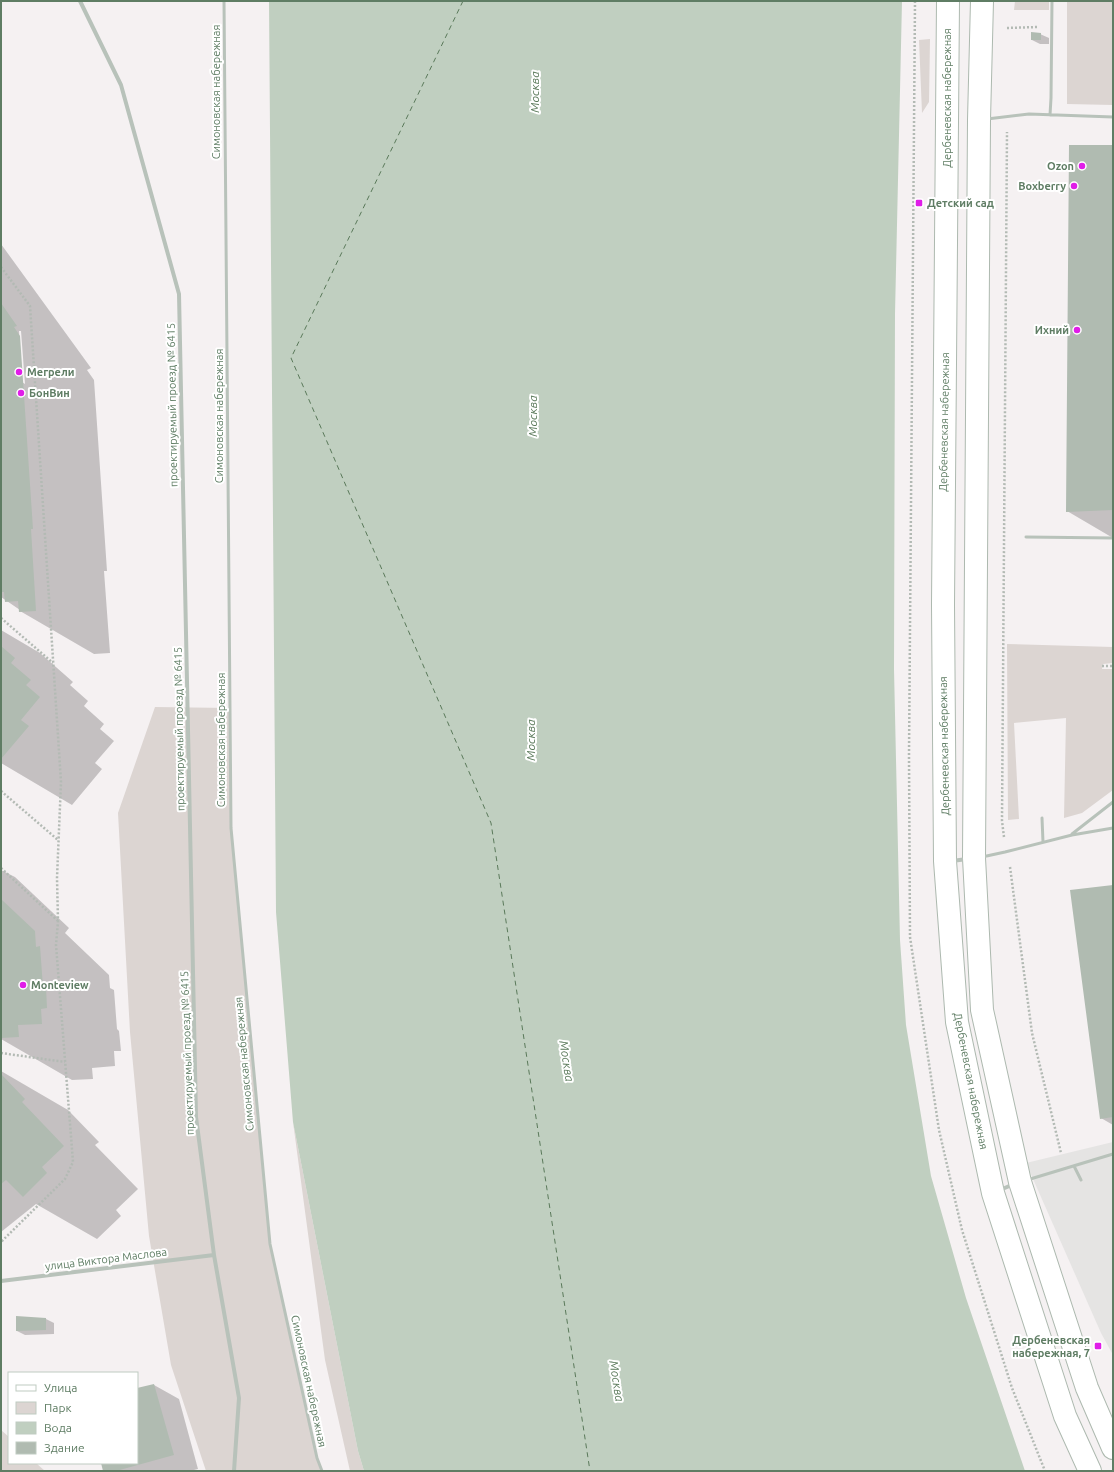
<svg xmlns="http://www.w3.org/2000/svg" width="1114" height="1472" font-family="Ubuntu,sans-serif">
	<style>
		.built { fill: #e5e4e3 }
		.green { fill: #dcd5d2 }
		.water { fill: #c0cfc0 }
		.shadow { fill: #0003; fill-rule: evenodd }
		.lines { fill: none; stroke-linecap: round; stroke-linejoin: round }
		.ferry { stroke: #5a795a; stroke-width: 1; stroke-dasharray: 5 4; stroke-linecap: butt }
		.building { fill: #b0bbb1 }
		.secondary-casing { stroke: #adb9af; stroke-width: 24 }
		.path { stroke: #b3bab4; stroke-width: 2.5; stroke-dasharray: 2 2; stroke-linecap: butt }
		.service { stroke: #b8c2ba; stroke-width: 3 }
		.minor { stroke: #b8c2ba; stroke-width: 4 }
		.secondary { stroke: #fff; stroke-width: 22 }
		.poi-dot { fill: #e01de8; stroke: #fff; stroke-width: 1.5 }
		.labels { text-anchor: middle; dominant-baseline: central; stroke-width: 4; stroke-linejoin: round; paint-order: stroke }
		.street-label { font-size: 11px; fill: #5f7d64; stroke: #fff }
		.poi-label { font-size: 11px; font-weight: bold; fill: #5f7d64; stroke: #fff; text-anchor: end }
		.water-label { font-size: 12px; font-style: italic; fill: #5a795a; stroke: #fff }
	</style>
	<rect width="100%" height="100%" fill="#f5f1f2"/>
	<path class="built" d="M1113,1142v213l-12,-22 -75,-170z"/>
	<path class="green" d="M1015,1h34v9h-35z
		M1067,1h46v104l-46,-1z
		M930,39l-1,63 -7,11 -3,-73z
		M1007,644l106,3v16l-10,1 -1,5h11v121l-31,23 -18,5 2,-100 -52,5 5,96 -11,1z
		M155,707l75,1 1,120 39,416 47,214 5,13h-116l-35,-106 -22,-129 -19,-204 -12,-219z
		M293,1122l65,329 6,20h-14l-25,-111z
		M1,1430l8,7v26h27l9,8h-44z"/>
	<path class="water" d="M269,1h633l-7,313 -1,355 6,271 6,85 25,151 35,122 59,173h-661l-6,-20 -65,-329 -17,-210z"/>
	<path class="shadow" d="M1040,34l9,4v6h-9l-8,-4z
		M1113,146v392l-46,-27z
		M1,244l90,124 -4,2 7,10 13,191h-3l6,82 -16,1 -74,-43v-1l-19,-13zM19,331h2l4,53 -3,-2z
		M1,630l39,23 33,29 -3,3 18,16 -4,5 20,18 -4,5 14,12 -19,22 7,6 -30,36 -71,-42z
		M1,870l14,7 54,51 -4,5 44,42 1,13 4,2 3,39 2,2 2,20h-7l1,15 -23,2 1,11 -21,1 -71,-41z
		M1113,886v239l-12,-7z
		M1,1071l67,39 31,32 -4,3 43,44 -22,21 5,6 -24,23 -61,-35 -35,28z
		M17,1317l29,2 8,4v11l-29,1 -8,-4z
		M154,1385l25,14 19,70 -8,2h-86l-2,-8h35v-74z"/>
	<g class="lines">
		<path class="ferry" d="M463,1l-172,357 200,465 99,648"/>
	</g>
	<path class="building" d="M1031,32l10,1v7h-10z
		M1069,145h44v365l-47,2z
		M1,303l16,23 -3,1 6,9 13,193h-2l5,82 -17,1 -1,-11 -13,1 -1,-10h-3z
		M1,646l14,12 -4,5 20,17 -5,5 14,12 -19,23 8,6 -28,33z
		M1113,885v232l-13,2 -30,-229z
		M1,899l34,32 1,16 4,-1 3,41h3l1,21 -6,1 1,15 -24,1 1,12 -18,1z
		M1,1074l24,25 -3,3 42,44 -22,21 5,6 -24,24 -17,-17 -5,4z
		M16,1316l30,2v12l-30,1z
		M154,1384l20,71 -58,16h-13l-2,-8h36v-75z"/>
	<g class="lines">
		<g class="secondary-casing">
			<path id="secondary" d="M948,1l-5,604 2,256 12,161 36,171 72,223 25,55
				M982,1l-3,119 -5,738 8,152 38,172 67,206 26,60"/>
		</g>
		<path class="path" d="M915,1l-6,754 1,182 29,193 23,100 50,158 33,83
			M1007,28l30,-1
			M1,267l29,39 31,476 -4,96 1,43 -2,24 17,217 -8,17 -64,63
			M1,618l52,45
			M1102,666h11
			M1,791l57,49
			M1004,837l-2,-16 5,-689
			M1010,867l22,166 29,120
			M1,868l57,53
			M1,1053l64,9"/>
		<path class="service" d="M224,1l7,827 39,416 47,214 5,13
			M1050,115l1,-17 1,-97
			M987,119l42,-5 84,3
			M1026,537l87,1
			M1042,818l1,24
			M1072,834l41,-32
			M982,857l23,-5 67,-17 41,-7
			M1074,1166l7,14
			M1027,1180l86,-26"/>
		<path class="minor" d="M80,1l41,84 58,209 17,823 18,138 25,143 -5,73
			M952,861l15,-2
			M1000,1190l14,-6
			M1,1281l213,-26"/>
		<use href="#secondary" class="secondary"/>
	</g>
	<g class="poi-dot">
		<circle cx="1082" cy="166" r="4"/>
		<circle cx="1074" cy="186" r="4"/>
		<rect x="915" y="199" width="8" height="8" rx="2"/>
		<circle cx="1077" cy="330" r="4"/>
		<circle cx="19" cy="372" r="4"/>
		<circle cx="21" cy="393" r="4"/>
		<circle cx="23" cy="985" r="4"/>
		<rect x="1094" y="1342" width="8" height="8" rx="2"/>
	</g>
	<g class="labels">
		<g class="street-label">
			<text transform="translate(216 92) rotate(-90)">Симоновская набережная</text>
			<text transform="translate(947 98) rotate(-90)">Дербеневская набережная</text>
			<text transform="translate(172 405) rotate(-91)">проектируемый проезд № 6415</text>
			<text transform="translate(219 416) rotate(-90)">Симоновская набережная</text>
			<text transform="translate(944 422) rotate(-89)">Дербеневская набережная</text>
			<text transform="translate(179 729) rotate(-91)">проектируемый проезд № 6415</text>
			<text transform="translate(221 740) rotate(-90)">Симоновская набережная</text>
			<text transform="translate(944 746) rotate(-91)">Дербеневская набережная</text>
			<text transform="translate(187 1053) rotate(-92)">проектируемый проезд № 6415</text>
			<text transform="translate(244 1064) rotate(-95)">Симоновская набережная</text>
			<text transform="translate(971 1081) rotate(79)">Дербеневская набережная</text>
			<text transform="translate(106 1259) rotate(-7)">улица Виктора Маслова</text>
			<text transform="translate(309 1381) rotate(78)">Симоновская набережная</text>
		</g>
		<g class="poi-label">
			<text x="1074" y="166">Ozon</text>
			<text x="1066" y="186">Boxberry</text>
			<text x="927" y="203" text-anchor="start">Детский сад</text>
			<text x="1069" y="330">Ихний</text>
			<text x="27" y="372" text-anchor="start">Мегрели</text>
			<text x="29" y="393" text-anchor="start">БонВин</text>
			<text x="31" y="985" text-anchor="start">Monteview</text>
			<text x="1090" y="1340">Дербеневская<tspan x="1090" dy="13">набережная, 7</tspan></text>
		</g>
		<g class="water-label">
			<text transform="translate(534 92) rotate(-90)">Москва</text>
			<text transform="translate(532 416) rotate(-90)">Москва</text>
			<text transform="translate(530 740) rotate(-90)">Москва</text>
			<text transform="translate(567 1061) rotate(81)">Москва</text>
			<text transform="translate(617 1381) rotate(81)">Москва</text>
		</g>
	</g>
	<rect width="1114" height="1472" fill="none" stroke="#5f7d64" stroke-width="4"/>
	<rect x="8" y="1372" width="130" height="92" fill="#ffffff" stroke="#bfcbc1"/>
	<rect x="16" y="1385" width="20" height="6" fill="#ffffff" stroke="#bfcbc1"/>
	<text x="44" y="1392" font-size="12" fill="#5f7d64">Улица</text>
	<rect x="16" y="1402" width="20" height="12" fill="#dcd5d2" stroke="#bfcbc1"/>
	<text x="44" y="1412" font-size="12" fill="#5f7d64">Парк</text>
	<rect x="16" y="1422" width="20" height="12" fill="#c0cfc0" stroke="#bfcbc1"/>
	<text x="44" y="1432" font-size="12" fill="#5f7d64">Вода</text>
	<rect x="16" y="1442" width="20" height="12" fill="#b0bbb1" stroke="#bfcbc1"/>
	<text x="44" y="1452" font-size="12" fill="#5f7d64">Здание</text>
</svg>
